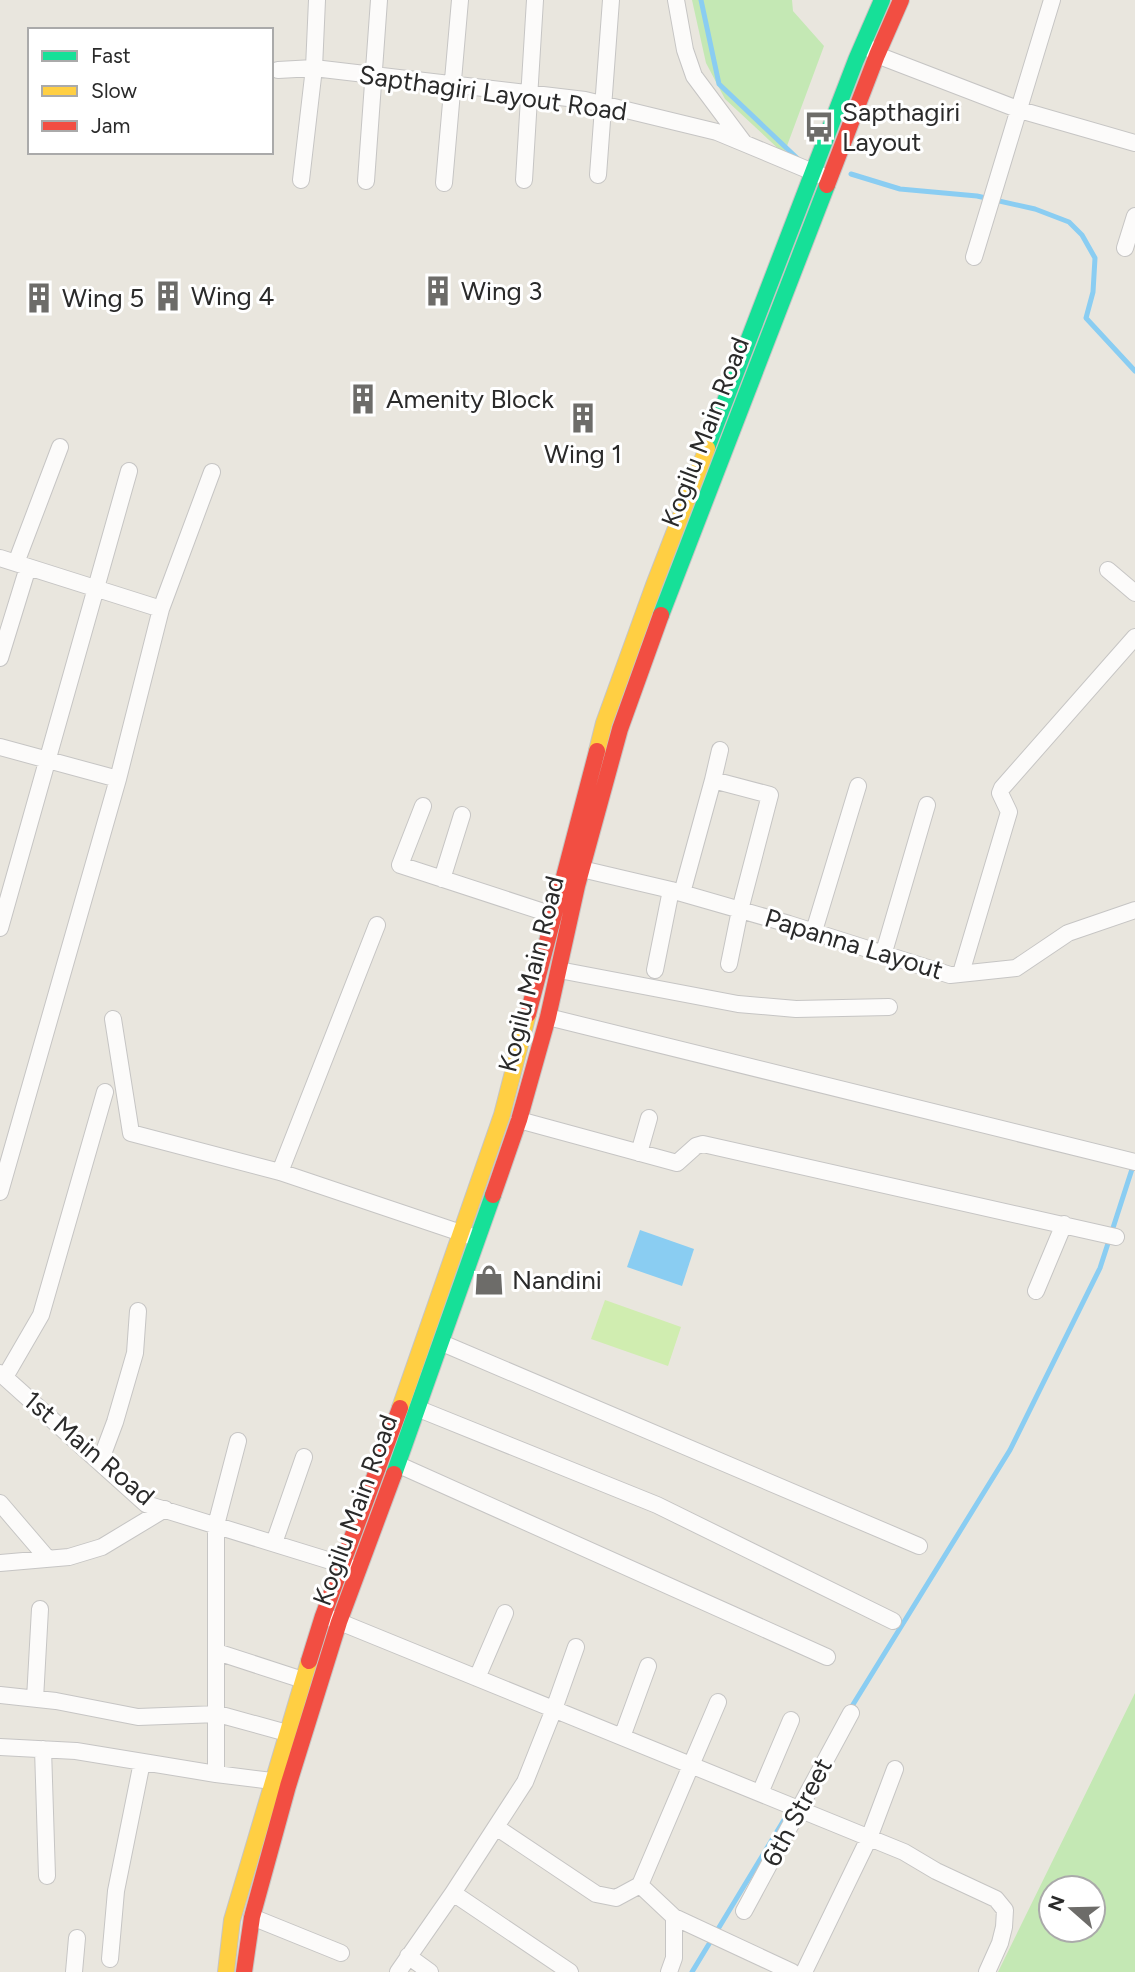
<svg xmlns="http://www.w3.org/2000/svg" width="1135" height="1972" font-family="Figtree,sans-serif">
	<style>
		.green { fill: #c4e8b4; fill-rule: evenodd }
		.pitch { fill: #d0edb0 }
		.water { fill: #8acdf2 }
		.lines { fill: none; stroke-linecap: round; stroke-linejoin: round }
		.stream { stroke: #8acdf2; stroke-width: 5 }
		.street-casing { stroke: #c6c5c4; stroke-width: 18 }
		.fast-casing { stroke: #c6c5c4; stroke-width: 18 }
		.slow-casing { stroke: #c6c5c4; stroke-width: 18 }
		.jam-casing { stroke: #c6c5c4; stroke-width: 18 }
		.street { stroke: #fcfbfa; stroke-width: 16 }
		.fast { stroke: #16e098; stroke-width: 16 }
		.slow { stroke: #ffcf43; stroke-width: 16 }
		.jam { stroke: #f24e42; stroke-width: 16 }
		.labels { text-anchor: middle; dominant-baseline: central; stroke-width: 6; stroke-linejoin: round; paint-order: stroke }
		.street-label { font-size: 26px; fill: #2a2a2a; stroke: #fff }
		.poi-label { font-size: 26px; fill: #2a2a2a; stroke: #fff; text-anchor: start }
	</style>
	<rect width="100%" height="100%" fill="#e9e6de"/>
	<path class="green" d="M692,0h100l1,11 31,35 -40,108 -59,-55 -19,-36z
		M1135,1693v279h-137zM1051,1888h42v42h-42z"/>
	<path class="pitch" d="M605,1300l76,27 -13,39 -77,-27z"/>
	<path class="water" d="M640,1230l54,19 -12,37 -55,-19z"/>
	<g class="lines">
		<path class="stream" d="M701,0l18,84 79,75
			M851,174l49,15 77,7 58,13 34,13 13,13 13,23 -2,34 -7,26 49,53
			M849,1711l161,-261 90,-182 34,-105
			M692,1972l98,-162"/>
		<g class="street-casing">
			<path id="street" d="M676,0l9,50 9,26 50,67
				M871,49l6,6 143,55 115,33
				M278,70l36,-2 271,32 132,32 103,43
				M598,175l13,-175
				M301,180l13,-112 3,-68
				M524,180l11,-180
				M366,181l13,-181
				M444,183l16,-183
				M1125,248l10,-32
				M974,257l78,-257
				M0,558l161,51
				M16,563l44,-116
				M1108,570l27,23
				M0,658l28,-91
				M0,747l118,32
				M713,780l7,-30
				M423,806l-23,59 153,50
				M573,867l98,23 118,34 161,51 66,-7 52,-35 67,-23
				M442,879l20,-64
				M682,893l31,-113 57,15 -30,115 -11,54
				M0,928l129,-457
				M814,931l44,-145
				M884,952l43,-147
				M559,970l179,34 58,5 93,-2
				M655,970l16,-80
				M961,973l48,-161 -9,-19 2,-5 133,-151
				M548,1017l587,145
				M113,1019l18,114 149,39 190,64
				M519,1120l158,43 19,-17 7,-2 413,93
				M639,1153l10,-35
				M280,1172l97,-247
				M0,1192l118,-413 43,-170 51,-137
				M1036,1291l28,-67
				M442,1343l477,203
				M0,1373l146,131 204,63
				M5,1377l36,-62 64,-223
				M419,1409l238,96 236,116
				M100,1462l15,-40 20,-69 3,-42
				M399,1465l428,192
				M0,1503l48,56
				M274,1543l30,-86
				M0,1563l69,-6 33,-10 63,-38
				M330,1618l574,234 32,19 60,28 9,11 -1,17 -4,16 -13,29
				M217,1652l86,28
				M477,1678l28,-65
				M0,1695l56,6 82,16 80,-3 69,19
				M35,1699l5,-90
				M622,1737l26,-71
				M0,1747l76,4 140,23 56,7
				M43,1749l4,127
				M216,1774v-249l22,-84
				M760,1793l31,-73
				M496,1827l100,67 20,4 24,-13 34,32 118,55
				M640,1885l78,-183
				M453,1893l117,79
				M744,1911l107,-198
				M252,1917l89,36
				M408,1956l22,16
				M110,1959l6,-68 26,-129
				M74,1972l3,-34
				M398,1972l55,-79 72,-111 29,-73 22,-62
				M669,1972l5,-14v-41
				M804,1972l65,-134 26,-69"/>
		</g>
		<g class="fast-casing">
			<path id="fast" d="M707,448l149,-388 26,-60
				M661,615l166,-430
				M394,1474l99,-279"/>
		</g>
		<g class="slow-casing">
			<path id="slow" d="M597,751l7,-28 50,-138 53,-137
				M400,1408l102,-293 26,-101
				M226,1972l6,-52 77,-259"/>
		</g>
		<g class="jam-casing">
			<path id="jam" d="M827,185l50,-130 24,-55
				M528,1014l69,-263
				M493,1195l26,-75 29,-103 29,-131 43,-157 41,-114
				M309,1661l14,-45 77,-208
				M244,1972l8,-55 36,-131 51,-164 55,-148"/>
		</g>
		<use href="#street" class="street"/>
		<use href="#fast" class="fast"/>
		<use href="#slow" class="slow"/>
		<use href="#jam" class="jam"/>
	</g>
	<defs>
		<g id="bus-bare" transform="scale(2.415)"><path d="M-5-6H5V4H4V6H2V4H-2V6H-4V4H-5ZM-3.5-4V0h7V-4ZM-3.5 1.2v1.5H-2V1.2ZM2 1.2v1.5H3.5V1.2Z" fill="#6d6c69" stroke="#fff" stroke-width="2.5" paint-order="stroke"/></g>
		<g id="building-bare" transform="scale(2.415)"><path d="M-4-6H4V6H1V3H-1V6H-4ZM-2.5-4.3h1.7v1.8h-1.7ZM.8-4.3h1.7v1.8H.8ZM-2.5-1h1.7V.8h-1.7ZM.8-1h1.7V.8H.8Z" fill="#6d6c69" stroke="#fff" stroke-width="2.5" paint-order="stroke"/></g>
		<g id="shop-bare" transform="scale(2.415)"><path d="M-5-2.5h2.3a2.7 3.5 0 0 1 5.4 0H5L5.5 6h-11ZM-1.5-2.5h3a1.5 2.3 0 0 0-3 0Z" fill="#6d6c69" stroke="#fff" stroke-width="2.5" paint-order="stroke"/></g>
	</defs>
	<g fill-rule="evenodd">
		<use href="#bus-bare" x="819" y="127"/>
		<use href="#building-bare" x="438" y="291"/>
		<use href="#building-bare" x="168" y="296"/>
		<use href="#building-bare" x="39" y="298"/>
		<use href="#building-bare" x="363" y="399"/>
		<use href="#building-bare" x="583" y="418"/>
		<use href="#shop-bare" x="489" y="1280"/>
	</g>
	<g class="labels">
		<g class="street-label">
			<text transform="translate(493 93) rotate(8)">Sapthagiri Layout Road</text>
			<text transform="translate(705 432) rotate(-69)">Kogilu Main Road</text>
			<text transform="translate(854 944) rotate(17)">Papanna Layout</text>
			<text transform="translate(531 974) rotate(-76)">Kogilu Main Road</text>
			<text transform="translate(89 1448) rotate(40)">1st Main Road</text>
			<text transform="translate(355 1510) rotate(-70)">Kogilu Main Road</text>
			<text transform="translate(797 1812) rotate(-62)">6th Street</text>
		</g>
		<g class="poi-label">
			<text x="842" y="112">Sapthagiri<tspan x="842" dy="30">Layout</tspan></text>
			<text x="461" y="291">Wing 3</text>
			<text x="191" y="296">Wing 4</text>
			<text x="62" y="298">Wing 5</text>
			<text x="386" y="399">Amenity Block</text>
			<text x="583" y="454" text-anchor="middle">Wing 1</text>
			<text x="512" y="1280">Nandini</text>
		</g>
	</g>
	<rect x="28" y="28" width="245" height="126" fill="#ffffff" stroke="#aaaaaa" stroke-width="2"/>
	<rect x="42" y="51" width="35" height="10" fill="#16e098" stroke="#aaaaaa" stroke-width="2"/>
	<text x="91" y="63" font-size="21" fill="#2a2a2a">Fast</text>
	<rect x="42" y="86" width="35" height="10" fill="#ffcf43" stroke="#aaaaaa" stroke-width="2"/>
	<text x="91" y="98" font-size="21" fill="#2a2a2a">Slow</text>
	<rect x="42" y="121" width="35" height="10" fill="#f24e42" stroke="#aaaaaa" stroke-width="2"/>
	<text x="91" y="133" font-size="21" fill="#2a2a2a">Jam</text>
	<g transform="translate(1072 1909) rotate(290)"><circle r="33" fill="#ffffff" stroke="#aaaaaa" stroke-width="2"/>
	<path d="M0-5L12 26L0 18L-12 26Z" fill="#6d6c69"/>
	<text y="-10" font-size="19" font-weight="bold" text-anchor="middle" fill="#2a2a2a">N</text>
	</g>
</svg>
